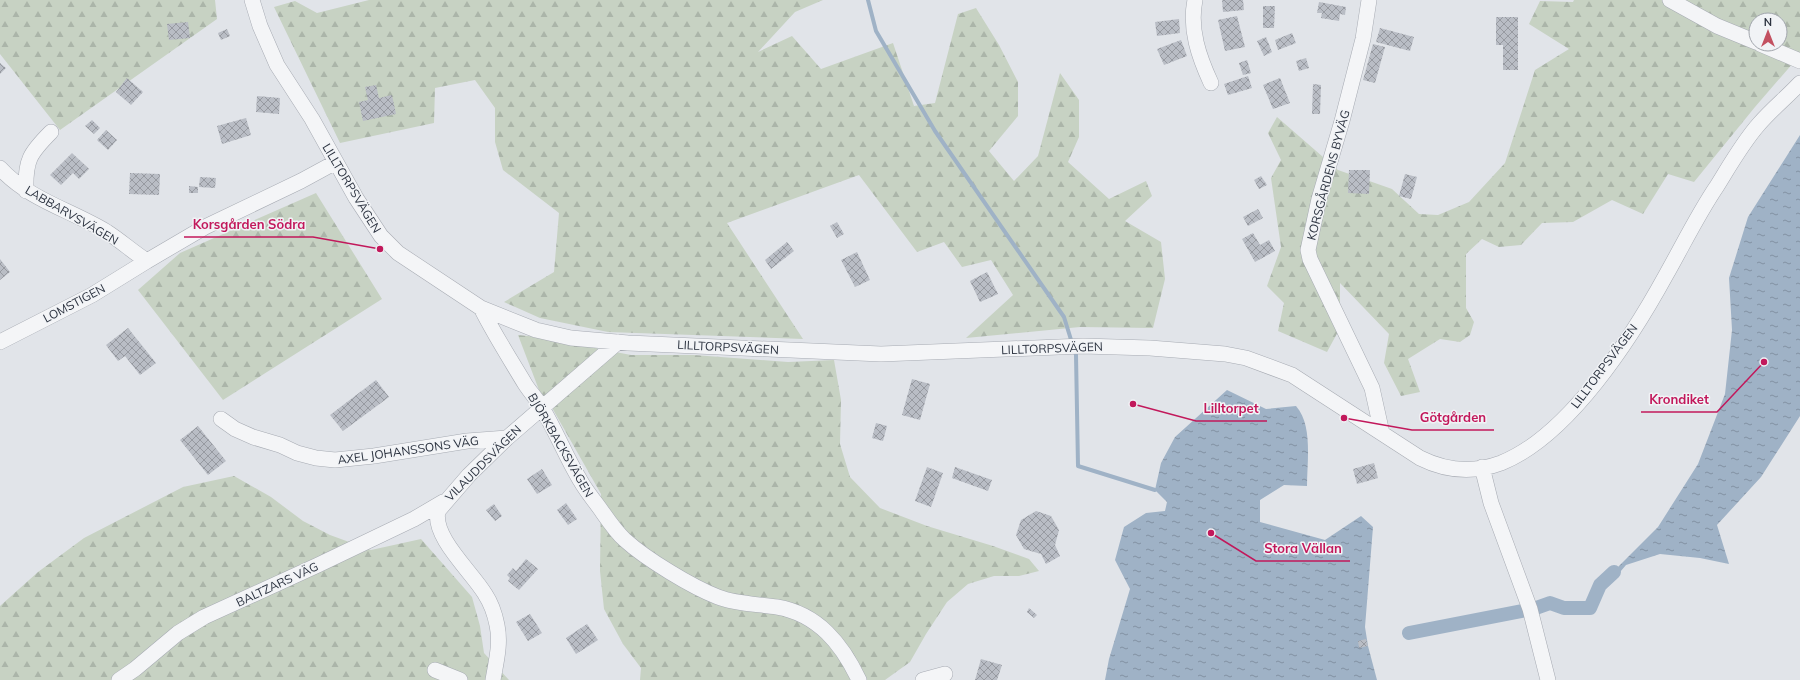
<svg xmlns="http://www.w3.org/2000/svg" width="1800" height="680" font-family="Mulish,sans-serif">
	<style>
		.forest { fill: url(#forest-firs); fill-rule: evenodd }
		.water { fill: url(#water-ripples) }
		.lines { fill: none; stroke-linecap: round; stroke-linejoin: round }
		.stream { stroke: #9fb2c6; stroke-width: 4 }
		.canal { stroke: #9fb2c6; stroke-width: 14 }
		.building { fill: url(#building-cross-hatch) }
		.minor-casing { stroke: #a7abb3; stroke-width: 16 }
		.minor { stroke: #f4f5f7; stroke-width: 15 }
		.labels { text-anchor: middle; dominant-baseline: central; stroke-width: 3; stroke-linejoin: round; paint-order: stroke }
		.street-label { font-size: 12px; fill: #2b323f; stroke: #f1f3f6 }
		.leader { fill: none; stroke: #c2185b; stroke-width: 1.5 }
		.callout-dot { fill: #c2185b; stroke: #f1f3f6; stroke-width: 1.5 }
		.callout-label { font-size: 13px; text-anchor: middle; font-weight: bold; fill: #c2185b; stroke: #f1f3f6; stroke-width: 3; stroke-linejoin: round; paint-order: stroke }
	</style>
	<defs>
		<pattern id="forest-firs" width="22" height="20" patternUnits="userSpaceOnUse"><rect width="22" height="20" fill="#c7d2c3"/><path d="M5 1l3.5 6h-7zM16 11l3.5 6h-7z" fill="#abb5a9"/></pattern>
		<pattern id="water-ripples" width="26" height="14" patternUnits="userSpaceOnUse"><rect width="26" height="14" fill="#9fb2c6"/><path d="M2 4q2-2 4 0t4 0M15 11q2-2 4 0t4 0" fill="none" stroke="#8291a2"/></pattern>
		<pattern id="building-cross-hatch" width="8" height="8" patternUnits="userSpaceOnUse"><rect width="8" height="8" fill="#b9bdc5"/><path d="M0 0l8 8M0 8l8-8" fill="none" stroke="#979aa1"/></pattern>
	</defs>
	<rect width="100%" height="100%" fill="#e1e4e9"/>
	<path class="forest" d="M0,0h215l2,19 -157,111 -60,-76z
		M369,0h454l-28,12 -37,40 34,-16 29,33 72,-26 21,63 21,-3 23,-89 18,-6 23,37 19,37v34l-29,35 25,30 24,-25 22,-83 19,27v37l-11,25 41,37 37,-18 6,15 -27,25 36,21 4,37 -12,49 -73,-1 -114,11 47,-43 -22,-35 -29,7 -18,-25 -27,10 -58,-77 -132,48 76,116 -195,-7 -68,-14 -36,-16 50,-30 5,-59 -56,-43 -8,-28v-34l-20,-28 -40,8 -1,35 -94,20 -66,-136 21,-6 22,12z
		M1574,0h226v55l-45,52 -61,75 -26,-8 -25,40 -31,-14 -39,22 -31,1 -21,22 -22,2 -17,-8 -16,15v54l8,14 -4,13 -10,7 -20,-3 -32,20 12,33 -19,4 -17,-33 5,-29 -49,-51v45l-13,24 -49,-21 6,-28 -17,-17 14,-39 -10,-69 10,-18 -13,-27 9,-16 61,53 54,19 27,25 19,1 31,-13 36,-39 30,-93 34,-21 -40,-25 11,-23 33,1zM1756,20h24v24h-24z
		M316,193l66,106 -159,101 -85,-110 42,-37z
		M518,335l20,2 93,18h63l94,7 46,-2 7,40 -1,44 10,33 30,31 47,18 66,20 36,13 10,12 -20,5h-25l-26,8 -21,18 -21,32 -16,28 -25,18h-245l1,-12 -18,-24 -19,-35 -4,-38 1,-77 -50,-88 -12,-16z
		M234,476l37,21 32,24 27,14 41,15 50,-11 51,58 8,29 4,27 25,27h-509v-74l38,-34 46,-34 99,-51z"/>
	<path class="water" d="M1800,135v281l-39,61 -44,48 12,39 -29,-6 -40,-4 -34,11 -17,20h-9l58,-58 40,-63 27,-70 7,-64 -3,-52 19,-61z
		M1227,390l39,19 30,-3c17,19 11,56 11,80l-23,-1 -24,15v22l65,18 36,-24 12,11 -8,100 3,19 9,34h-272l4,-21 21,-70 -15,-29 9,-33 22,-14 19,-2 2,-9 -12,-12 6,-27 14,-26z"/>
	<g class="lines">
		<path class="stream" d="M868,0l8,31 59,100 129,186 8,26
			M1074,349l2,6 2,111 77,24"/>
		<path class="canal" d="M1536,608l14,-5 14,5h26l10,-23 14,-13
			M1409,633l113,-22"/>
	</g>
	<path class="building" d="M1222,0h21l1,10 -21,2z
		M1319,2l27,5 -1,8 -5,-1 -1,7 -18,-3 1,-5h-5z
		M1263,6h12l-1,22h-11z
		M1237,16l8,31 -20,4 -7,-31z
		M1496,17h22v53h-15v-25h-7z
		M1179,19l1,14 -23,3 -2,-14z
		M188,22l2,16 -21,2 -2,-16z
		M1380,28l34,9 -4,14 -34,-9z
		M227,29l3,7 -9,4 -3,-7z
		M1292,33l4,10 -18,7 -3,-10z
		M1266,37l6,15 -8,4 -7,-15z
		M1181,40l6,16 -23,9 -7,-16z
		M1373,44l12,3 -10,36 -12,-3z
		M1306,58l3,10 -10,3 -3,-10z
		M1247,60l4,13 -8,2 -4,-12z
		M0,63l6,5 -6,6z
		M1248,76l4,12 -24,7 -4,-11z
		M127,78l16,14 -12,13 -15,-13z
		M1280,78l10,25 -17,6 -10,-24z
		M1313,84l8,1 -1,29h-8z
		M376,85l3,13 13,-3 4,19 -33,7 -4,-19 9,-2 -3,-13z
		M257,96l23,2 -1,16 -23,-2z
		M246,118l5,17 -29,9 -5,-18z
		M92,120l8,8 -6,6 -9,-8z
		M106,130l11,10 -9,10 -11,-10z
		M72,153l17,16 -10,10 -6,-6 -12,12 -11,-10z
		M1349,170h21l-1,24 -21,-1z
		M130,173l30,1 -1,21 -30,-1z
		M1405,174l12,3 -6,22 -12,-3z
		M1261,176l6,9 -8,4 -5,-9z
		M200,177l16,1 -1,10 -16,-1z
		M189,186l9,1v6h-9z
		M1258,209l5,9 -15,8 -5,-9z
		M837,222l7,12 -7,4 -7,-12z
		M1253,233l7,12 9,-5 6,11 -20,11 -13,-23z
		M787,242l7,9 -23,18 -6,-9z
		M857,252l13,28 -15,7 -14,-27z
		M0,259l10,13 -10,8z
		M987,272l11,22 -18,8 -10,-21z
		M128,328l28,35 -16,12 -15,-19 -7,5 -12,-16z
		M912,379l18,5 -10,36 -18,-5z
		M376,380l13,17 -46,34 -13,-16z
		M876,423l11,3 -4,15 -11,-3z
		M198,426l28,35 -18,14 -28,-35z
		M1374,463l4,15 -21,6 -4,-15z
		M927,467l16,6 -12,34 -16,-6z
		M955,467l37,13 -4,11 -36,-13z
		M542,469l10,16 -15,9 -10,-15z
		M566,503l11,16 -9,6 -11,-15z
		M494,504l8,12 -7,5 -9,-11z
		M1036,511l15,5 8,14 -4,15 5,11 -14,8 -5,-10 -17,-5 -8,-14 5,-15z
		M526,559l12,10 -19,21 -11,-9 2,-3 -3,-3 6,-7 3,3z
		M1029,608l8,7 -3,3 -7,-6z
		M530,614l12,19 -14,8 -12,-19z
		M587,624l11,16 -22,14 -10,-16z
		M1366,639l2,7 -9,2 -1,-7z
		M981,659l21,6 -5,15h-22z"/>
	<g class="lines">
		<g class="minor-casing">
			<path id="minor" d="M252,0l8,26 17,39 35,54 44,79 25,38 17,17 83,55 55,22 35,8 57,5 253,11 202,-8 67,2 75,6 21,4 46,17 128,83c26,13 54,15 81,5 68,-27 131,-126 165,-188 17,-30 32,-61 51,-89 13,-21 26,-44 42,-62 13,-15 28,-27 41,-41
				M1195,0c-6,29 4,57 16,83
				M1369,0l-6,39 -21,82 -23,78 -11,51 2,9 62,129 10,45
				M1670,0l47,26 39,16
				M1760,44l40,17
				M0,168c29,32 71,42 107,64 14,9 26,20 40,29l58,-34 96,-46 35,-19
				M26,191c-1,-31 4,-38 25,-59
				M481,308c13,26 29,51 44,76 5,8 12,15 17,24 14,23 24,49 38,72 6,11 14,20 21,30 7,10 15,22 24,30 21,19 67,47 93,57 18,7 39,7 59,10 41,7 65,37 82,73
				M0,342l92,-47 55,-34
				M221,419l14,10 18,8 27,8 17,8 19,5 19,2 39,-4 93,-15 40,-3
				M1482,467l9,36 39,106 18,71
				M435,670l25,10
				M119,680l16,-11 43,-36 26,-16 114,-52 96,-46 29,-17
				M493,680c3,-18 8,-36 4,-55 -2,-10 -6,-22 -12,-31 -13,-22 -53,-57 -47,-83l31,-36 38,-37 111,-96
				M923,680l22,-6"/>
		</g>
		<use href="#minor" class="minor"/>
	</g>
	<g class="labels">
		<g class="street-label">
			<text transform="translate(1328 175) rotate(-75)">KORSGÅRDENS BYVÄG</text>
			<text transform="translate(352 188) rotate(59)">LILLTORPSVÄGEN</text>
			<text transform="translate(72 215) rotate(30)">LABBARVSVÄGEN</text>
			<text transform="translate(74 303) rotate(-28)">LOMSTIGEN</text>
			<text transform="translate(728 347) rotate(3)">LILLTORPSVÄGEN</text>
			<text transform="translate(1052 348) rotate(-2)">LILLTORPSVÄGEN</text>
			<text transform="translate(1604 366) rotate(-53)">LILLTORPSVÄGEN</text>
			<text transform="translate(561 445) rotate(60)">BJÖRKBACKSVÄGEN</text>
			<text transform="translate(408 450) rotate(-8)">AXEL JOHANSSONS VÄG</text>
			<text transform="translate(483 463) rotate(-45)">VILAUDDSVÄGEN</text>
			<text transform="translate(277 584) rotate(-25)">BALTZARS VÄG</text>
		</g>
	</g>
	<path class="leader" d="M380 249L313 237H184M1764 362L1717 412H1641M1133 404L1196 421H1267M1344 418L1412 430H1494M1211 533L1256 561H1350"/>
	<g class="callout-dot">
		<circle cx="380" cy="249" r="4"/>
		<circle cx="1764" cy="362" r="4"/>
		<circle cx="1133" cy="404" r="4"/>
		<circle cx="1344" cy="418" r="4"/>
		<circle cx="1211" cy="533" r="4"/>
	</g>
	<g class="callout-label">
		<text x="249" y="229">Korsgården Södra</text>
		<text x="1679" y="404">Krondiket</text>
		<text x="1231" y="413">Lilltorpet</text>
		<text x="1453" y="422">Götgården</text>
		<text x="1303" y="553">Stora Vällan</text>
	</g>
	<g transform="translate(1768 32)"><circle r="19" fill="#f1f3f6" stroke="#a2a6ad"/>
	<path d="M0-3L7 15L0 10L-7 15Z" fill="#c35161"/>
	<text y="-6" font-size="11" font-weight="bold" text-anchor="middle" fill="#2b323f">N</text>
	</g>
</svg>
